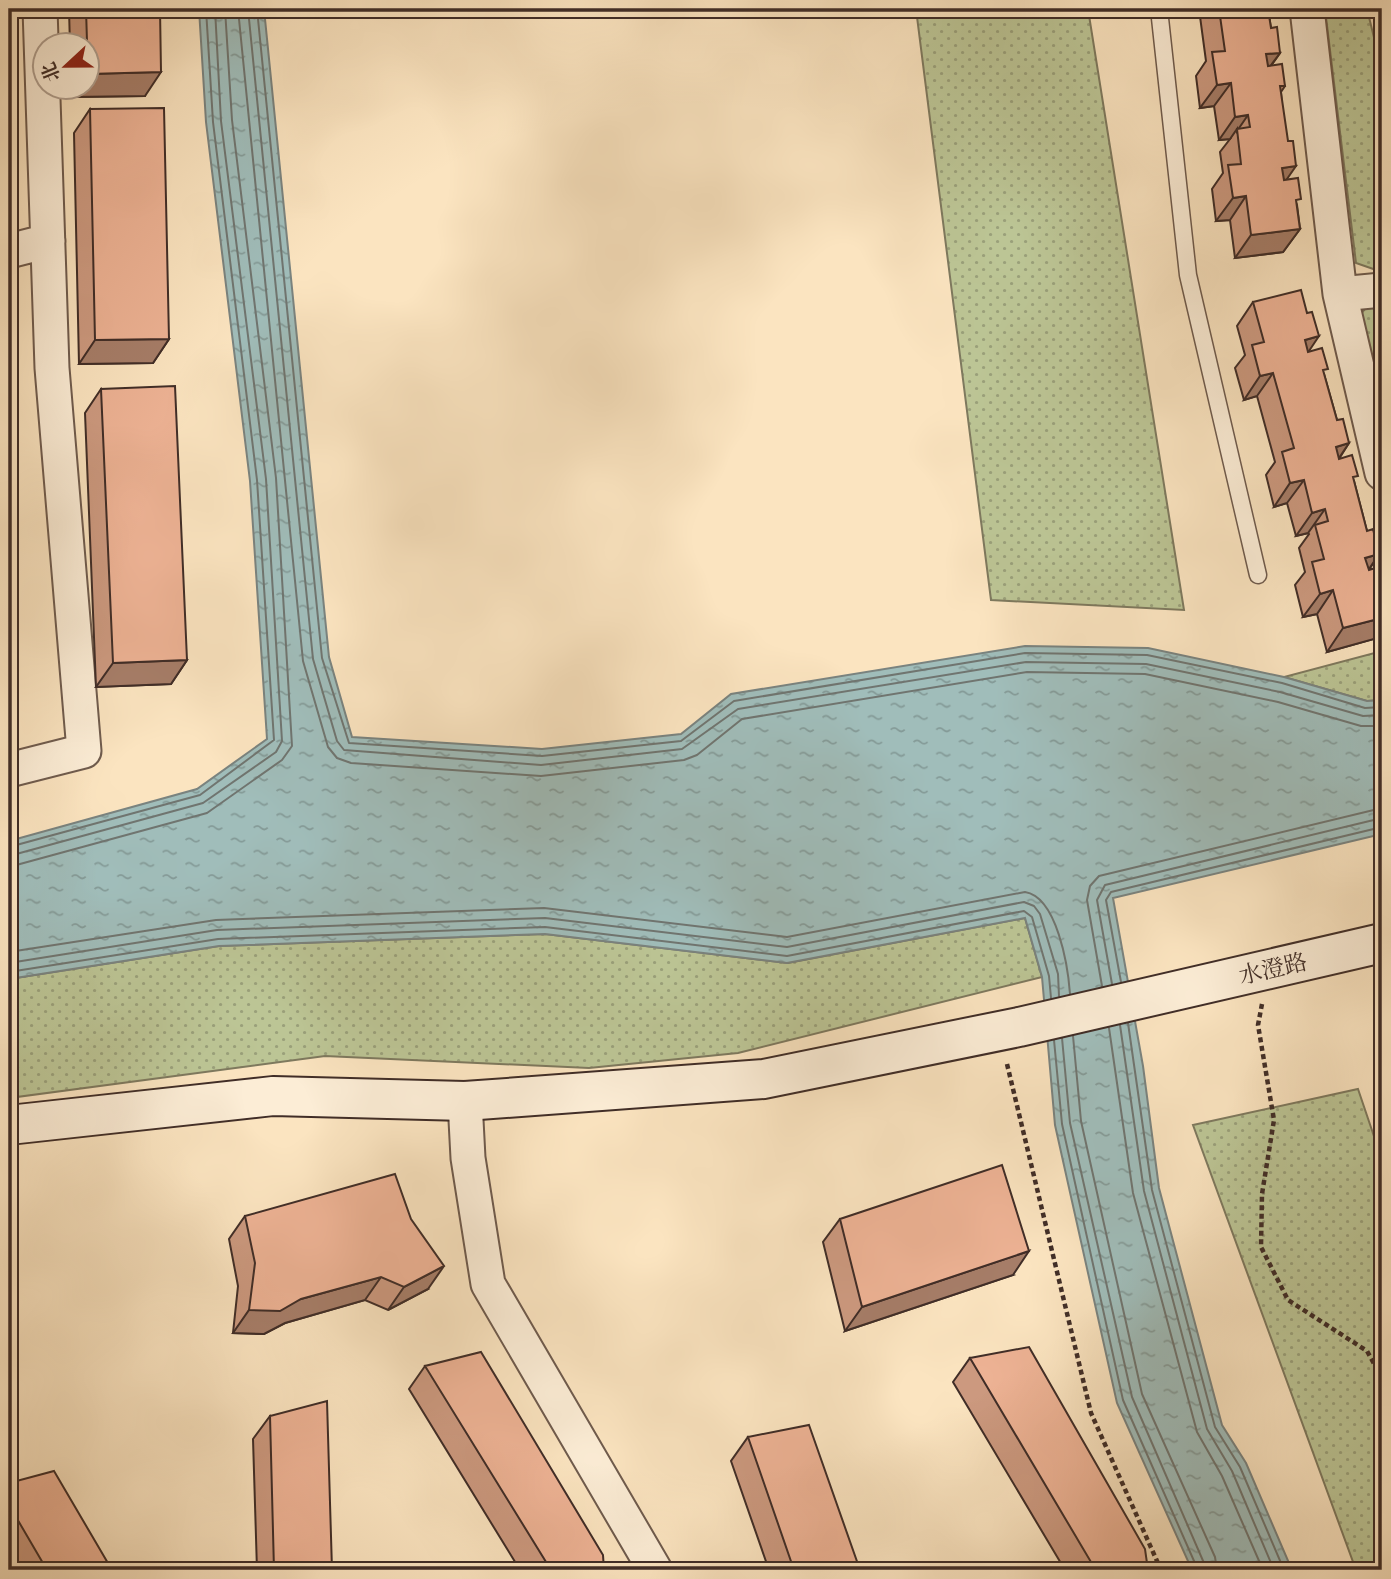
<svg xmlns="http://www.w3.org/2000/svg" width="1391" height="1579" font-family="'IM FELL Double Pica','Noto Serif SC',serif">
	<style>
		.grass { fill: url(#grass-dots); stroke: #7e795e; stroke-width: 2 }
		.water { fill: url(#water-ripples); stroke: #7a837f; stroke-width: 2 }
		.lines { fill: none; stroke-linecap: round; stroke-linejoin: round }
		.shore { stroke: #707570; stroke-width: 2 }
		.lane-casing { stroke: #6f5b4d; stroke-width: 19 }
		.street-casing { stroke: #6f5b4d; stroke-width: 37 }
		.secondary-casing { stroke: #402d27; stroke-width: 42 }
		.path { stroke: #402d27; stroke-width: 4.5; stroke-dasharray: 5 3.5; stroke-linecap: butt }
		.lane { stroke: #fcedd6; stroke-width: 16 }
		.street { stroke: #fcedd6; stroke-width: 33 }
		.secondary { stroke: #fcedd6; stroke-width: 38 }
		.wall { fill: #cc997f; stroke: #402d27; stroke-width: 2 }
		.shaded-wall { fill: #a67d68; stroke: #402d27; stroke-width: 2 }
		.building { fill: #edb294; stroke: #402d27; stroke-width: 2 }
		.labels { text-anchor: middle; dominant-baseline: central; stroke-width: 6; stroke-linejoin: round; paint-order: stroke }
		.street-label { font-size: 23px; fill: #402d27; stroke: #fcedd6 }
	</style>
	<defs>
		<pattern id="grass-dots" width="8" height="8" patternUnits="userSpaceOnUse" patternTransform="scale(1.75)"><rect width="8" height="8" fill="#bcc595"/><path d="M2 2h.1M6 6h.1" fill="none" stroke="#9aa07a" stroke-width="1.8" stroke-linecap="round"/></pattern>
		<pattern id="water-ripples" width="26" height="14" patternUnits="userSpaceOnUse" patternTransform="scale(1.75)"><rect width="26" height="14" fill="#a0bdba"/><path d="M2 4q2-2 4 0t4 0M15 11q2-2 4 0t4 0" fill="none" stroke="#849a97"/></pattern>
	</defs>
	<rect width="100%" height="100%" fill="#fbe4c0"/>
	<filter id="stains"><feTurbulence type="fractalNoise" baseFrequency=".00286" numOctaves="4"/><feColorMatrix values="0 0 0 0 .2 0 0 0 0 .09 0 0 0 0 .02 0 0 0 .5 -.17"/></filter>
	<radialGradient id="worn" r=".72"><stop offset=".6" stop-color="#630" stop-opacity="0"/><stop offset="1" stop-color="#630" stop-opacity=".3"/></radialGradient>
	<path class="grass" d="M916,9h172l96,601 -193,-10z
		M1325,9h42l15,61v202l-26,-9z
		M1382,302v131l-26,-109c6,-14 11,-20 26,-22z
		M1382,651v49l-15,1 -83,-24z
		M1025,918l17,59 -304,76 -149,15 -264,-12 -316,42v-119l210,-33 326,-12 243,29z
		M1358,1089l24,71v410h-26l-163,-445z"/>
	<path class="water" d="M199,9h65l65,648 23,80 190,12 139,-15 50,-40 294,-48 123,2 136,29 83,24 15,-1v134l-269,64 30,168 16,122 63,237 24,38 46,107h-100l-75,-167 -62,-278 -13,-148 -17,-59 -238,45 -242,-29 -326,12 -210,33v-138l188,-52 70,-50 -17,-258 -44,-359z"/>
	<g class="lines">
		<path class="shore" d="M238,9l65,652 25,86 9,11 14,5 190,13 143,-16 13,-5 45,-36 285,-47 118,2 133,28 83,24h21
			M248,9l65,650 24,82 7,9 197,15 141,-16 56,-40 288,-47 120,2 134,28 83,24 19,-1
			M257,9l65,649 27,85 193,13 139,-15 53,-40 291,-48 122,2 135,28 83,25 17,-1
			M9,847l191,-52 74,-55 -17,-260 -44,-358 -7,-113
			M9,856l194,-53 73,-51 6,-11 -16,-262 -45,-358 -6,-112
			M9,867l198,-54 75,-53 10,-14 -16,-268 -44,-358 -7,-111
			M9,952l207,-32 328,-12 243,29 238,-45c32,5 43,74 45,102
			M9,963l208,-33 328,-12 242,29 237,-45 10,4 6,8 18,60 1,22
			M9,972l209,-33 327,-12 242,29 237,-45 8,6 17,59 2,22
			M1121,982l-15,-82 5,-8 271,-65
			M1112,984l-15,-84 8,-15 277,-67
			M1102,986l-15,-86 3,-14 9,-10 283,-68
			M1128,1023l24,167 63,237 25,40 44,103
			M1120,1025l24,166 63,238 25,42 42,99
			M1109,1028l24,165 64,239 25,44 41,94
			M1073,1036l8,85 61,273 73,163 2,13
			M1062,1038l8,85 62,274 75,173
			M1054,1040l8,84 61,276 75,170"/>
		<g class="lane-casing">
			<path id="lane" d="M1159,9l29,266 70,300"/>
		</g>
		<g class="street-casing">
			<path id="street" d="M1307,9l33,285 42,-4
				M9,251l39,-10
				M1340,294l42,179
				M9,770l75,-19 -32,-383 -12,-359
				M465,1101l3,57 20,126 167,286"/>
		</g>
		<g class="secondary-casing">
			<path id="secondary" d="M9,1125l264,-29 192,5 299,-22 255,-52 363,-84"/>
		</g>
		<path class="path" d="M1262,1004l-4,21 16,95 -12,74 -1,53 27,53 79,51 15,27
			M1007,1064l84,349 70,157
			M1381,1570l1,-3"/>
		<use href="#lane" class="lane"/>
		<use href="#street" class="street"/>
		<use href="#secondary" class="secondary"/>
	</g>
	<path class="wall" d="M69,9h91l-15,87 -74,1v-9h17v-42h-18z
		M1199,9h69l3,19 9,25 -9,13 14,20 -4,6 6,87 10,26 3,24 -17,23 -48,6 -5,-38 -14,1 -4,-32 11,-16 -3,-21 10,-13 -11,1 -5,-34 -14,2 -4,-32 10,-15z
		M90,109l79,230 -16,24 -74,1 -5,-231z
		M1253,302l55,50 16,22 13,46 12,23 -10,16 15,22 13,50 12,23 -10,16 13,-4v62l-8,11 -47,13 -10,-38 -14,3 -8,-32 10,-13 -6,-24 10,-14 -1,-1 -12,3 -9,-33 -13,4 -8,-32 9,-13 -18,-66 -13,4 -9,-32 10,-13 -8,-29z
		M101,389l86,271 -16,24 -75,3 -11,-274z
		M245,1216l183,73 -40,21 -23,-10 -80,23 -21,11 -31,-1 5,-47 -9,-47z
		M840,1219l173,56 -168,56 -22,-89z
		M970,1358l178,212h-83l-112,-188z
		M425,1366l179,204h-84l-111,-181z
		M270,1416l62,154h-75l-4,-131z
		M748,1437l112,133h-91l-38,-109z
		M9,1483l103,87h-95l-8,-13z"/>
	<path class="shaded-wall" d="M1280,53l-17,23 3,-22z
		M161,72l-16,24 -74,1 7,-9h10v-14z
		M1231,83l-17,23 -14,2 17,-23z
		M1248,115l-11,16v-2l-7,10 -11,1 16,-23z
		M1296,166l-16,23 2,-21z
		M1246,196l-16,24 -14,1 17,-23z
		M1300,229l-17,23 -48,6 16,-23z
		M1319,336l-16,24 2,-20z
		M169,339l-16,24 -74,1 16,-24z
		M1273,373l-16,23 -13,4 16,-24z
		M1349,443l-16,24 3,-20z
		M1304,480l-17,23 -13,4 16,-24z
		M1325,509l-17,24 -12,3 16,-23z
		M1379,554l-16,24 2,-20z
		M1333,590l-16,24 -14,3 17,-23z
		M1382,618v10l-8,11 -47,13 16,-24z
		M187,660l-16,24 -75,3 17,-24z
		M1029,1251l-16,24 -168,56 17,-24z
		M444,1266l-16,23 -40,21 16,-23z
		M381,1277l-16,23 -80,23 -21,11 -31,-1 16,-23 52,-11z"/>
	<path class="building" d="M86,9h74l1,63 -73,2z
		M1219,9h49l3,19 6,-1 3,26 -14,1 2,12 14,-2 3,22h-5l8,55h5l3,25 -14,2 2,12 14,-2 3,21 -5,1 4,29 -49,6 -5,-39 -13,2 -5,-33 13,-1 -4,-35 13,-2 -2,-12 -13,2 -4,-34 -14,2 -5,-33 13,-1z
		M164,108l5,231 -74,1 -5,-231z
		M1301,290l6,23 5,-1 7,24 -14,4 3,12 14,-4 6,21 -5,1 14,50 6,-1 6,24 -13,4 3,12 13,-4 6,21 -5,1 14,54 6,-2 6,25 -14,4 4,12 13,-4v52l-39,10 -10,-38 -13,4 -8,-32 12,-3 -9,-34 13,-4 -3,-12 -13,4 -8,-33 -14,3 -8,-31 12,-4 -21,-75 -13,3 -8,-31 12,-3 -11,-40z
		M175,386l12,274 -74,3 -12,-274z
		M9,671l5,28 -5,1z
		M1002,1165l27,86 -167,56 -22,-88z
		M395,1174l16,45 33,47 -40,21 -23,-10 -80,22 -21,12 -31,-1 6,-47 -10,-47z
		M1029,1347l116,202 3,21h-56l-1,-8 -121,-204z
		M481,1352l122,203 1,15h-53l-126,-204z
		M327,1401l5,169h-58l-4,-154z
		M809,1425l51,145h-66l-46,-133z
		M54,1471l58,99h-65l-38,-65v-22z"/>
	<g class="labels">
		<g class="street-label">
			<text transform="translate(1273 969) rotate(-13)">水澄路</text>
		</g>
	</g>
	<rect width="1391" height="1579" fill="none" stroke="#fbe4c0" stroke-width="35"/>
	<rect x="10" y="10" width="1370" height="1558" fill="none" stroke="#402d27" stroke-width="3.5"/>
	<rect x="18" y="18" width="1356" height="1544" fill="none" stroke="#402d27" stroke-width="2"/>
	<g transform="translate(66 66) rotate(248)"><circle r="33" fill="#fcedd6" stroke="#b1a090" stroke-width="2"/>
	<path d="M0-5L12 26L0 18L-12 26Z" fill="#8f2418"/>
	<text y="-10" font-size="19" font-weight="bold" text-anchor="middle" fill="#402d27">北</text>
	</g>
	<rect width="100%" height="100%" filter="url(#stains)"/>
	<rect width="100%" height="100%" fill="url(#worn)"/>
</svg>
